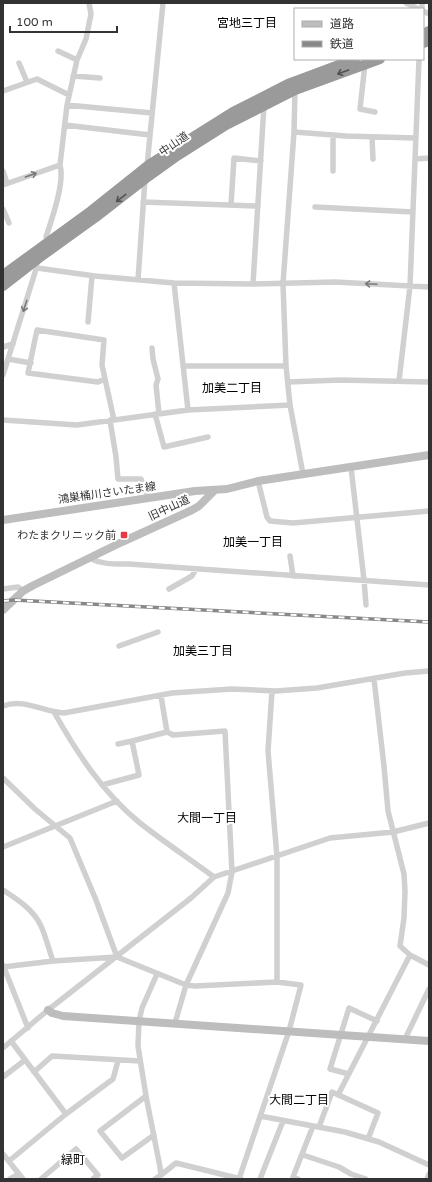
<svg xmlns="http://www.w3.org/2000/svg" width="432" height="1182" font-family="'Varela Round','Noto Sans JP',sans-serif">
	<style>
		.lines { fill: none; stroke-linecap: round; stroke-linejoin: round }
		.street { stroke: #d0d0d0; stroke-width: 5.5 }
		.secondary { stroke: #bdbdbd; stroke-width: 8 }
		.highway { stroke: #9a9a9a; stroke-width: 10 }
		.rail-casing { stroke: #888; stroke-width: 3.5 }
		.rail { stroke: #fff; stroke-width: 2; stroke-dasharray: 6; stroke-linecap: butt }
		.oneway { stroke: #525252 }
		.oneway2 { stroke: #7a7a7a }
		.poi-dot { fill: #e63946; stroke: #fff; stroke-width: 1.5 }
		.labels { text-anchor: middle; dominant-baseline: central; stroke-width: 4; stroke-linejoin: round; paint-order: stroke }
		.street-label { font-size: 11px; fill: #333; stroke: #fff }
		.poi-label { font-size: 11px; fill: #333; stroke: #fff; text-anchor: end }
		.neighbourhood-label { font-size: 12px; fill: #000; stroke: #fff }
	</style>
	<rect width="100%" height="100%" fill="#fff"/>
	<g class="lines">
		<path class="street" d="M406,3l13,6
			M422,9v-6
			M423,11l6,3
			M58,51l19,9
			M19,63l8,19
			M365,64l-5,45 15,3
			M73,76l27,2
			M295,90l-1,42 -11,152 3,82 4,39 13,69
			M3,91l34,-12 32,16
			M67,105l85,8
			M65,125l85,10
			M294,132l52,4 70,2
			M372,137l1,22
			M415,159l14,-1
			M147,166l16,-163
			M3,171l4,12
			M333,171v-36
			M3,185l57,-20
			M143,202l115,4
			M231,205l3,-47 27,3
			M315,207l98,5
			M3,209l6,14
			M50,240l-4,-3c6,-18 19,-55 14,-72l7,-60 10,-45 9,-21 5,-25 -2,-11
			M37,268l58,8 79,7 79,1 82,-2 94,5
			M138,280l7,-101
			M174,283l14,127
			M253,284l11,-179
			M88,322l4,-46
			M3,347l10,-3
			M152,348l1,11 5,20 -2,6 3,29
			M8,359l23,4
			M183,366h103
			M3,375l34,-109
			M105,379l-7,3 -70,-9 9,-43 67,10 -2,25 12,55
			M399,381l11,-95 9,-227
			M288,382l52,-2 89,2
			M155,414l9,33 44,-10
			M3,420l74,5 111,-15 102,-5
			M110,420l6,37 2,22h23l8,19
			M351,467l13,113 2,25
			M258,481l9,36 3,4 23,2 136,-12
			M290,556l3,20
			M89,558c14,7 26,6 40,6l300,21
			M3,589l15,-2 5,4
			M169,589l23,-13 4,-7
			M119,646l39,-14
			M374,679l10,87 4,45 16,63 1,17 -1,27 -4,28 10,9 19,10
			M272,691l-4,60 9,106v125
			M161,696l6,36 6,3 52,-4 7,141 -4,21 -42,92 -11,38
			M3,706c21,-8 40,6 61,7l108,-20 60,-4 44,2 41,-3 88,-15 24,-2
			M54,712c23,41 49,81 86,111 24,19 50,36 74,54
			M132,741l35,-9
			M3,778l32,31 35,29 26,62 21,57
			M102,785l37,-10 -7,-34 -14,3
			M3,847l114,-46
			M3,890c14,9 31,20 38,36 5,11 8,24 12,35
			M3,965l25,63
			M3,967l50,-6 64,-4 69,28 9,1 82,-4 24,3 -12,46 -50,148
			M405,1039l24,-50
			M11,1041l55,73
			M3,1048l45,-38 143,-112 23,-21 116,-39 63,-6 36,-9
			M34,1072l18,-16 88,5
			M349,1074l-19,-5 19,-61 28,13
			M3,1077l22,-17
			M338,1095l72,-140
			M146,1096l-46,35 22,27 32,-23
			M260,1116l85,16 34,10 50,23
			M319,1127l13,-35 46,21 -10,26
			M3,1154l20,25
			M303,1155l36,12 12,7 15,5
			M9,1161l57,-47 47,-35 5,-18
			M161,1175l15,-12 65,16
			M10,1179l9,-5
			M41,1179l35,-30 22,26 -5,4
			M155,1179l6,-4 -1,-8 -14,-71 -8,-50 1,-25 3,-13 15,-34
			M260,1179l23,-58
			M298,1179l-5,-2 20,-51
			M427,1179l2,-5"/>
		<path class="secondary" d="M3,520l192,-29 32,-2 31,-8 171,-26
			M3,610l20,-19 11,-6 88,-43 70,-32 7,-4 16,-16
			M48,1010l4,3 11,3 366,25"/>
		<path class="highway" d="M423,34l6,-3
			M423,43l6,-2
			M3,275l88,-64 59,-47 83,-52 55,-28 67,-25
			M3,286l36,-28 57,-41 49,-38 32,-23 49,-31 69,-35 85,-31"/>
		<g class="rail-casing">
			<path id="rail" d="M3,601l11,-1 415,22"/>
		</g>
		<use href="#rail" class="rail"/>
	</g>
	<defs><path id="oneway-shaft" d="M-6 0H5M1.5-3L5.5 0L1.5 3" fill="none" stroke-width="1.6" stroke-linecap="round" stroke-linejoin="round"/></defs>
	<g class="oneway">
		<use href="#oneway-shaft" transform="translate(343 72) rotate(160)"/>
		<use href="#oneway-shaft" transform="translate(121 198) rotate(142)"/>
	</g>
	<g class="oneway2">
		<use href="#oneway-shaft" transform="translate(31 175) rotate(-19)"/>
		<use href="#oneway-shaft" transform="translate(371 284) rotate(-177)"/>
		<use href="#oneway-shaft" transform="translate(25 306) rotate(108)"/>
	</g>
	<rect class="poi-dot" x="120" y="531" width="8" height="8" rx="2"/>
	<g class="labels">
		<g class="street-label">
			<text transform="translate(174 144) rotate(-34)">中山道</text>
			<text transform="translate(107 493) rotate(-8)">鴻巣桶川さいたま線</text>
			<text transform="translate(169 508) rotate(-25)">旧中山道</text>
		</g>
		<g class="poi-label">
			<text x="116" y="535">わたまクリニック前</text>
		</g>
		<g class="neighbourhood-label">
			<text x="247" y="23">宮地三丁目</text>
			<text x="232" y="388">加美二丁目</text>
			<text x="253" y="542">加美一丁目</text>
			<text x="203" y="651">加美三丁目</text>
			<text x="207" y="818">大間一丁目</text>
			<text x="299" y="1100">大間二丁目</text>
			<text x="73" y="1160">緑町</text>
		</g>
	</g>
	<rect width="432" height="1182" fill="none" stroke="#333333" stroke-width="8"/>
	<rect x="294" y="8" width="130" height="52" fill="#ffffff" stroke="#adadad"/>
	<rect x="302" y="21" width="20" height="6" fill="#bdbdbd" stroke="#adadad"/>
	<text x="330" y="28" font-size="12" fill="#333333">道路</text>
	<rect x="302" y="41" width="20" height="6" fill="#888888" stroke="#adadad"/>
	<text x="330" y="48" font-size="12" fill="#333333">鉄道</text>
	<path d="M10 26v6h107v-6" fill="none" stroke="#333333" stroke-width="2"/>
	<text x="16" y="26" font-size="12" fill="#333333" stroke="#ffffff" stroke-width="3" paint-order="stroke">100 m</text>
</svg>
